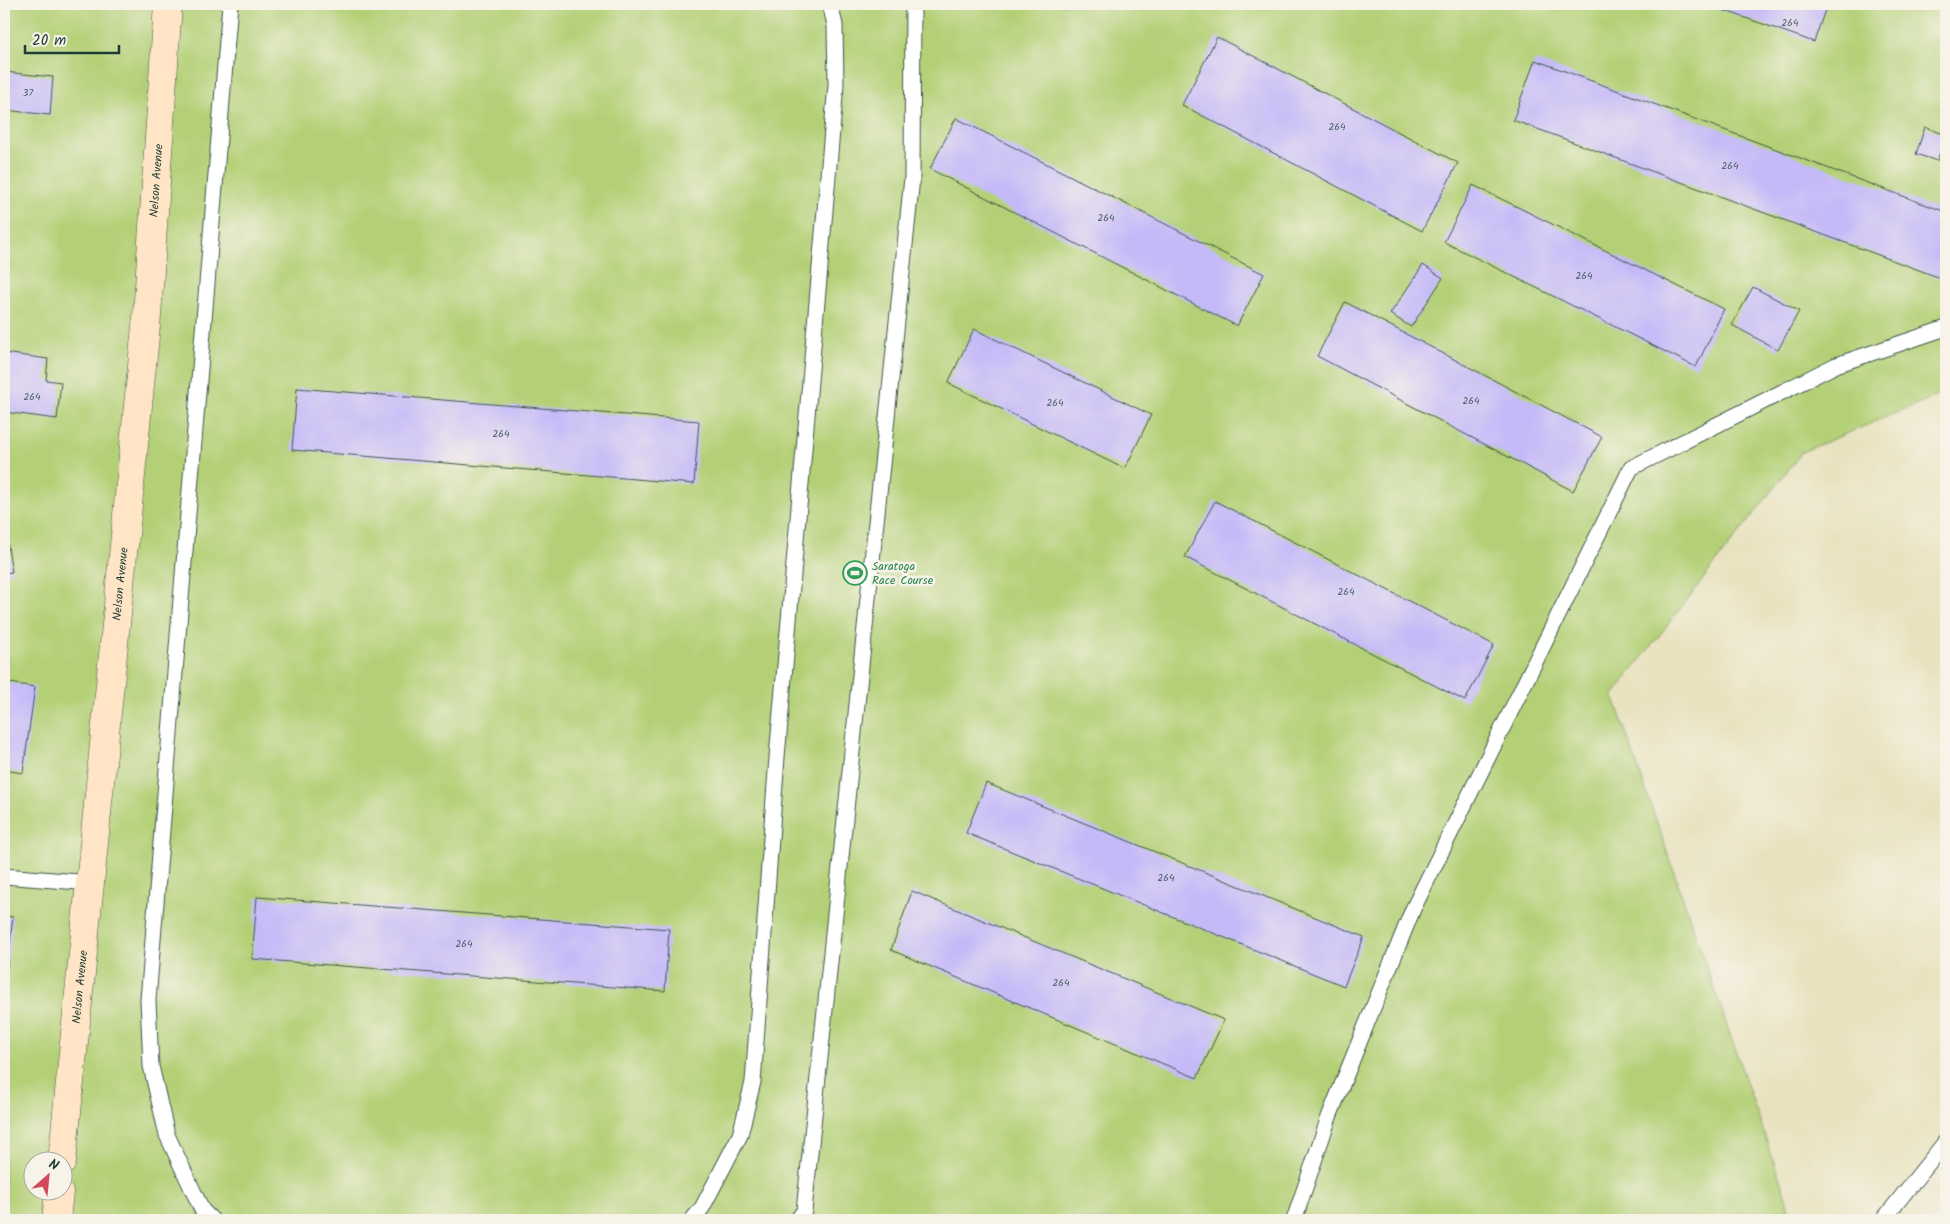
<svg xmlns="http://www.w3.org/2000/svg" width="1950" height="1224" font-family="Kalam,sans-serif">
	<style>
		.green { fill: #b4d077; stroke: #6a8656; fill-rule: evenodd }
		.building { fill: #c5baf8 }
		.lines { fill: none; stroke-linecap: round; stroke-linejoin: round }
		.lane-casing { stroke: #3d5649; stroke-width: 17 }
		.secondary-casing { stroke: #3d5649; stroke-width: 29 }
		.lane { stroke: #fff; stroke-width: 15 }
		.secondary { stroke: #ffe4c6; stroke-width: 28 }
		.labels { text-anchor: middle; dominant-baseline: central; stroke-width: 5; stroke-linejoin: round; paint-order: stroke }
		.number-label { font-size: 10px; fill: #485c65 }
		.street-label { font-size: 12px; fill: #1f3d34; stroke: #f7f3e8 }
		.leisure-label { font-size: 12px; fill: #27864d; stroke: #f7f3e8; text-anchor: start }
	</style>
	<rect width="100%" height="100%" fill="#f7f3e8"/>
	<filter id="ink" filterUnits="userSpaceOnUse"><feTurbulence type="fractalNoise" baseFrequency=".02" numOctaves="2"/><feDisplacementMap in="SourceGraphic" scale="10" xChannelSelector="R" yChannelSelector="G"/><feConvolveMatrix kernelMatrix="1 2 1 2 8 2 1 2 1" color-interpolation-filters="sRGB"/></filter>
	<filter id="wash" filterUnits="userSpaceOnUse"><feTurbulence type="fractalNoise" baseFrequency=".0096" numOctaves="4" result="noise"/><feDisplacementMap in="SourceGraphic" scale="20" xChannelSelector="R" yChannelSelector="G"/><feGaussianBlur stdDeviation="1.12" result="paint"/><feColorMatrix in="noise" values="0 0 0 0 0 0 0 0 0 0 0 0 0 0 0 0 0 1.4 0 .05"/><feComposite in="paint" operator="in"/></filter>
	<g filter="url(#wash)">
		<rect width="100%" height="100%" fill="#e9e2bf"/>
		<path class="green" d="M4,4h1942v388l-144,60 -189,243 173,502 5,23h-1787zM32,1162h30v30h-30z"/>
		<g id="blocks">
			<path class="building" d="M1706,4h121l-13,38z
				M1217,37l241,126 -36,68 -240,-126z
				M1535,60l411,152v68l-433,-160z
				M4,72l49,5 -3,38 -46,-5z
				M956,118l308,156 -27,52 -307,-157z
				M1925,127l21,8 -9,26 -21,-7z
				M1473,185l251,124 -28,58 -252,-125z
				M1423,265l20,13 -32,49 -21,-13z
				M1753,287l46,24 -21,39 -46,-25z
				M1345,302l257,135 -29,54 -256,-135z
				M974,329l177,86 -26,54 -177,-86z
				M4,353l44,6 -2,21 15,2 -4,37 -53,-7z
				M297,388l402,33 -5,63 -402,-34z
				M1215,501l279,144 -29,56 -280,-144z
				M4,535h2l6,37 -8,1z
				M4,682l31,5 -12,86 -19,-3z
				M986,783l378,154 -20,49 -378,-153z
				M912,891l312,129 -27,58 -306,-128z
				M257,897l412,32 -4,62 -413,-32z
				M4,916l9,1 -8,66h-1z"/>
		</g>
	</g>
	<g filter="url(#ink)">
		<use href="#blocks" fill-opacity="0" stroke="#3d5649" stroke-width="1"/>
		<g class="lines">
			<g class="lane-casing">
				<path id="lane" d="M4,876l87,7
					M212,1220l-10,-10 -35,-75 -16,-69 -3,-66 82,-996
					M692,1220l10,-12 38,-73 13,-53 24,-325 59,-672 -1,-60 -5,-21
					M797,1220l7,-9 108,-1033 1,-174
					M1294,1220l35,-103 84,-208 218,-441 205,-103 110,-37
					M1883,1220l63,-79"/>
			</g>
			<g class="secondary-casing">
				<g id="secondary">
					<path id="s1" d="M62,1162l85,-846 21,-312"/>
					<path d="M56,1220l3,-28"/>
				</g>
			</g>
			<use href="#lane" class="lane"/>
			<use href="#secondary" class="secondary"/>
		</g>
	</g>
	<defs>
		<g id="stadium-ring" transform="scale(1.25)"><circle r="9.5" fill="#f7f3e8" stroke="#2e9e5b" stroke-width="1.5"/><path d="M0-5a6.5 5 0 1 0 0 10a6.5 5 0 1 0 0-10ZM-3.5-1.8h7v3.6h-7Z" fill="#2e9e5b"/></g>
	</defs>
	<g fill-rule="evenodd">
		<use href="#stadium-ring" x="855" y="573"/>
	</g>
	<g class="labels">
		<g class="number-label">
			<text x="1790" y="23">264</text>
			<text x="28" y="93">37</text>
			<text x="1337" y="127">264</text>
			<text x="1730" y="166">264</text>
			<text x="1106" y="218">264</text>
			<text x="1584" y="276">264</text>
			<text x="32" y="397">264</text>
			<text x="1471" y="401">264</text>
			<text x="1055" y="403">264</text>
			<text x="501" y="434">264</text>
			<text x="1346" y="592">264</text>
			<text x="1166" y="878">264</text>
			<text x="464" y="944">264</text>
			<text x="1061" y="983">264</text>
		</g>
		<g class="street-label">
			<text stroke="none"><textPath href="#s1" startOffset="986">Nelson Avenue</textPath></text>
			<text stroke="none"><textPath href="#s1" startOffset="581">Nelson Avenue</textPath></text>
			<text stroke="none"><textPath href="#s1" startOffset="176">Nelson Avenue</textPath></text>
		</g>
		<g class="leisure-label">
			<text x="872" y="566">Saratoga<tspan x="872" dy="14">Race Course</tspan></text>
		</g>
	</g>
	<rect width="1950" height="1224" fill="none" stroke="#f7f3e8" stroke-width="20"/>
	<g transform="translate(48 1176) rotate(27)"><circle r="24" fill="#f7f3e8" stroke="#a1aaa0"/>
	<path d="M0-4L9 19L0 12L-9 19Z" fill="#d1495b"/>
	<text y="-8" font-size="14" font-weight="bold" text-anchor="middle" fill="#1f3d34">N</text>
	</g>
	<path d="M25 45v8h94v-8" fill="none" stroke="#1f3d34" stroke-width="2.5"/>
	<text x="32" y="45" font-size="15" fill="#1f3d34" stroke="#f7f3e8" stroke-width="4" paint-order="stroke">20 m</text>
</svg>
